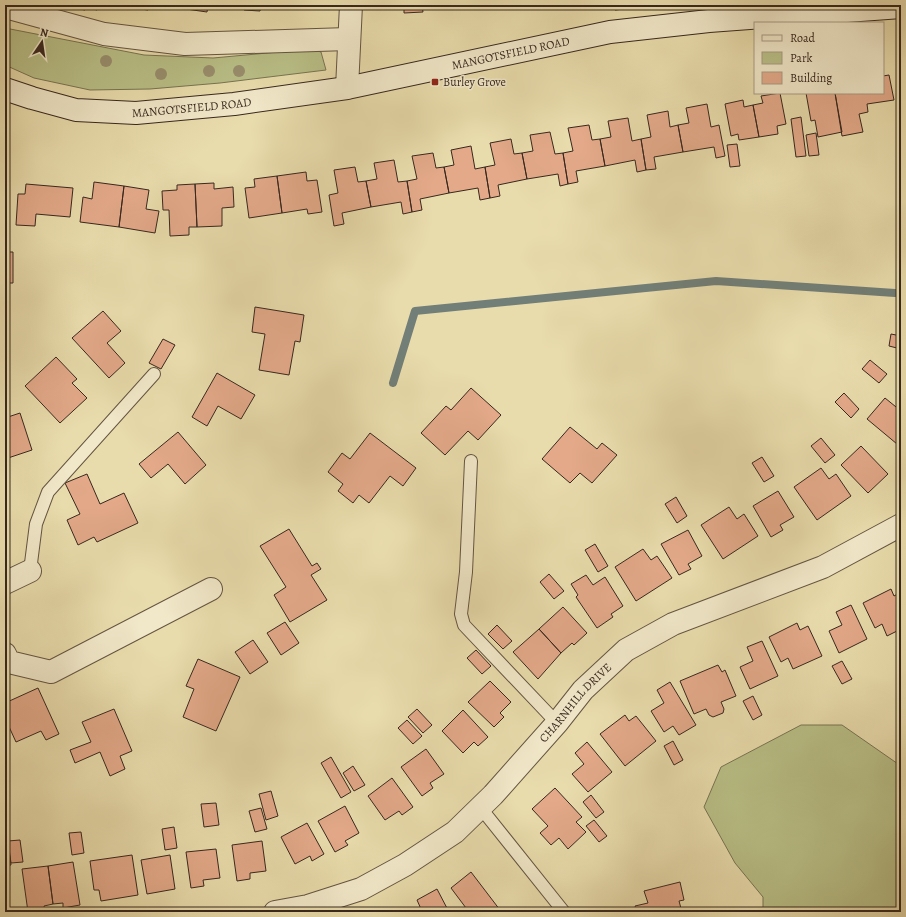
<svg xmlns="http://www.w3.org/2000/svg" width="906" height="917" font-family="Alegreya,serif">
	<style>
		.green { fill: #b9bf87; stroke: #787453 }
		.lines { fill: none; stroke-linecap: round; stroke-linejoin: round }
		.stream { stroke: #727f78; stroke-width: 8 }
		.building { fill: #e3a989; stroke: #37281f }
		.lane-casing { stroke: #645542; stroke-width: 14 }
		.street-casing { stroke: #645542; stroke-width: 24 }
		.secondary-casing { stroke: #37281f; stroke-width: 24 }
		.lane { stroke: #f1e8c9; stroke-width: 12 }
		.street { stroke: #f1e8c9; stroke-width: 22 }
		.secondary { stroke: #f1e8c9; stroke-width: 22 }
		.tree { fill: #998e6d }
		.poi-dot { fill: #8f2418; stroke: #f1e8c9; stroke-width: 1.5 }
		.labels { text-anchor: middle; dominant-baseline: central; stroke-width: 3; stroke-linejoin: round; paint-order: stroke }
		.street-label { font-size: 12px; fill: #37281f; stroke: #f1e8c9 }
		.poi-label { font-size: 12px; fill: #37281f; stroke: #f1e8c9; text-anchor: start }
	</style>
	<rect width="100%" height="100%" fill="#e9dcac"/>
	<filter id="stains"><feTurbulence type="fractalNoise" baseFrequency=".005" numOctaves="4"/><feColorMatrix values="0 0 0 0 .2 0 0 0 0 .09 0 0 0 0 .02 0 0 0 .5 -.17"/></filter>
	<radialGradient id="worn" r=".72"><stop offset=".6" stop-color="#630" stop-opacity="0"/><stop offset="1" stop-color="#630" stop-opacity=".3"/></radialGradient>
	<path class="green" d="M5,28l139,27 69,3 98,-9 10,3 5,18 -106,13 -70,6 -60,1 -56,-12 -29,-13z
		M801,725h41l59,41v146h-138v-15l-28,-34 -31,-56 17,-40z"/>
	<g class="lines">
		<path class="stream" d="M393,383l22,-72 301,-30 179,12"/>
	</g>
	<path class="building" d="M75,5h23l-1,5 -11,-3 -1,3 -11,-2z
		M135,5h22l-1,2 -7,-1 -1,4 -14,-2z
		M180,5h28l-1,7 -28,-4z
		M230,5h31l-1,6 -16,-1v-4z
		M272,5h20v3l-21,-2z
		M397,5h25l1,7 -19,1v-4h-6z
		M614,5h44l-43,5z
		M889,75l5,25 -27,4 1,8 -9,2 4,18 -21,4 -7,-43h48v-17z
		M780,93l6,31 -9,2 1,8 -19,3 -6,-32 10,-2 -2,-7z
		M806,93h29l7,39 -24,5 -3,-17 -4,1z
		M743,100l1,7 9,-2 6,32 -20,3 -1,-6 -7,2 -6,-32z
		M707,104l4,23 8,-2 6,31 -9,2 -2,-11 -31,5 -5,-27 11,-2 -3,-15z
		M668,111l2,16 8,-2 5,27 -29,5 2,12 -10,1 -5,-31 10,-2 -4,-22z
		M801,117l5,39 -10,1 -5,-38z
		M628,118l4,23 9,-2 5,31 -9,2 -2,-12 -30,6 -5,-27 11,-2 -3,-16z
		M589,125l3,15 8,-1 5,27 -29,5 2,11 -10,2 -5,-31 10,-2 -5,-23z
		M550,132l5,22 8,-1 5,31 -8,2 -2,-12 -31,5 -5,-26 11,-2 -3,-16z
		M816,133l3,22 -10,1 -3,-21z
		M511,139l3,15 8,-1 5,26 -29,6 2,11 -10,2 -5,-31 10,-2 -5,-22z
		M737,144l3,22 -10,1 -3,-22z
		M471,146l4,23 10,-2 5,31 -10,2 -2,-12 -29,5 -5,-26 10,-2 -3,-15z
		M433,153l3,15 8,-1 5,26 -29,6 2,11 -10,2 -5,-31 10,-2 -5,-23z
		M394,160l4,22 9,-1 5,31 -9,2 -2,-12 -30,5 -5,-26 11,-2 -3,-16z
		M355,167l3,15 8,-1 5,26 -29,6 2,11 -10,2 -5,-31 9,-2 -4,-23z
		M306,172l1,9 10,-1 5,32 -14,2 -1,-5 -25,4 -5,-37z
		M277,176l5,37 -33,5 -4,-30 10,-1 -1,-8z
		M94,182l30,4 -5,41 -39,-5 3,-25 9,2z
		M214,183v6l19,-2 1,20 -12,1v18l-25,1 -2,-43z
		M26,184l47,4 -3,29 -34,-3 -1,12 -19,-1 2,-31h7z
		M195,184l2,43h-8v8l-19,1 -1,-26h-6l-1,-19 15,-1v-5z
		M124,186l25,4 -3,19 13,2 -4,22 -36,-6z
		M5,225l1,27h7v31h-8z
		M255,307l49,8 -4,27 -5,-1 -6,34 -30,-5 6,-36 -13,-2z
		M103,311l18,20 -14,12 18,20 -16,15 -37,-40z
		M891,334l10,2v13l-12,-3z
		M163,339l12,6 -14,24 -12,-6z
		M56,357l21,22 -5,4 15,15 -27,25 -35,-37z
		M870,360l17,14 -8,9 -17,-14z
		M217,373l38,22 -14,24 -23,-13 -11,20 -15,-9z
		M471,388l30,27 -23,25 -10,-9 -23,24 -24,-22 25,-27 5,4z
		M844,393l15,16 -8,9 -16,-16z
		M885,398l16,13v28l-4,5 -30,-25z
		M20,413l12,37 -27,9v-41z
		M570,427l27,22 5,-6 15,12 -25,28 -12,-10 -10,10 -28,-24z
		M178,432l28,33 -21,19 -17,-20 -17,14 -12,-14z
		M370,433l46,35 -13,18 -13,-10 -21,27 -10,-8 -6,8 -15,-12 5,-7 -15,-12 14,-19 8,6z
		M821,438l14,17 -10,8 -14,-17z
		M861,446l27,28 -20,19 -27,-28z
		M762,457l12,19 -10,6 -12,-19z
		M821,468l8,11 7,-5 15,22 -34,24 -23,-33z
		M87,474l13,30 24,-11 14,30 -41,19 -3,-5 -16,8 -11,-25 13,-6 -15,-31z
		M778,491l16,26 -14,8 3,5 -12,7 -18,-31z
		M676,497l11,19 -10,7 -12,-19z
		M729,507l8,12 7,-5 14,22 -35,23 -22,-34z
		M289,529l23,37 5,-3 4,6 -10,6 16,25 -37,22 -16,-27 12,-8 -26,-41z
		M688,530l14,26 -14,8 3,5 -12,6 -18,-31z
		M595,544l13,22 -10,6 -13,-22z
		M643,549l8,11 6,-4 15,22 -36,23 -21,-34z
		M549,574l15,17 -10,8 -14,-17z
		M586,575l7,10 12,-8 18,29 -12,8 2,3 -16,11 -21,-31 2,-2 -7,-11z
		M891,589l3,7 7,-4v37l-14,7 -5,-12 -7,4 -12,-25z
		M851,605l16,34 -28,14 -10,-22 13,-6 -6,-13z
		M563,607l24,26 -13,12 -2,-2 -11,10 -22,-24z
		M285,622l14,21 -18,12 -14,-22z
		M797,623l3,7 8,-4 14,30 -29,13 -5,-11 -7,4 -12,-25z
		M497,625l15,16 -9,8 -15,-15z
		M539,629l22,24 -23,26 -25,-27z
		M253,640l15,22 -18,12 -15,-22z
		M762,641l16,35 -28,13 -10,-22 13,-6 -6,-14z
		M476,650l15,16 -9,8 -15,-16z
		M198,659l42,18 -24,54 -33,-14 11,-28 -8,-3z
		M842,661l10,18 -10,5 -10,-18z
		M718,665l4,7 3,-2 11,26 -15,6 3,7 -1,4 -10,4 -4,-2 -3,-6 -12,5 -14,-33z
		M490,681l21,21 -11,11 4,4 -10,10 -26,-25z
		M670,682l26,43 -17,10 -6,-9 -9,6 -13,-21 13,-8 -7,-13z
		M38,688l21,46 -13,6 -5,-9 -25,11 -11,-24v-15z
		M753,696l9,19 -9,5 -10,-19z
		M114,709l18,42 -12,5 5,13 -15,7 -10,-24 -25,11 -5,-13 21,-8 -9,-20z
		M417,709l15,16 -9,8 -15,-16z
		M463,710l25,27 -10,9 -4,-4 -11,11 -21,-22z
		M625,715l4,6 7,-5 20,25 -31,25 -25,-32z
		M407,720l15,16 -9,8 -15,-16z
		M673,741l10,19 -9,5 -10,-19z
		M587,742l25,30 -24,20 -16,-18 12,-10 -9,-11z
		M426,749l18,25 -14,9 3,5 -11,8 -21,-29z
		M331,757l20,35 -10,6 -20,-35z
		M353,766l12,19 -11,6 -11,-18z
		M392,778l21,29 -11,8 -3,-4 -14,9 -17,-24z
		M555,788l27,29 -6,5 10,10 -18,17 -9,-11 -8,7 -11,-12 8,-7 -16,-17z
		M271,791l7,25 -12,4 -7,-26z
		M591,795l13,17 -8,6 -13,-16z
		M216,803l3,22 -15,2 -3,-23z
		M345,806l14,27 -14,8 3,4 -13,7 -17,-31z
		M261,808l6,21 -12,3 -6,-21z
		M594,820l13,16 -8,6 -13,-16z
		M307,823l17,31 -12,7 -2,-5 -15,8 -14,-27z
		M174,827l3,21 -12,2 -3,-21z
		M81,832l3,21 -12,2 -3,-22z
		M20,840l3,22 -12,1 -3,-22z
		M262,841l4,30 -16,2v6l-13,2 -5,-36z
		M5,844h3l3,21 -6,1z
		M216,849l4,29 -17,2 1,6 -13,2 -5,-36z
		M132,855l6,40 -37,6 -2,-11h-5l-4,-29z
		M170,855l5,34 -28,5 -6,-34z
		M73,862l7,43 -17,3v-5l-10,1 -5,-38z
		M48,866l5,38 -9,2 1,5 -17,1 -6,-43z
		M471,872l29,38 -3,2h-28l-18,-24z
		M680,882l4,18 -5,1 3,11h-45l-2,-6 13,-3 -4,-12z
		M437,889l12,23h-34l6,-3 -4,-9z"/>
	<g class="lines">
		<g class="lane-casing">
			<path id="lane" d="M471,461l-5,111 -5,42 3,11 93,98
				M30,571l6,-47 12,-32 106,-118
				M480,807l84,105"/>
		</g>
		<g class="street-casing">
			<g id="street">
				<path d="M5,7l99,27 81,10 163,-5"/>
				<path d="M347,88l4,-83"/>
				<path d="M5,583l25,-12"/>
				<path d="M5,654l4,8 42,10 160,-83"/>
				<path id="s1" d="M275,912l33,-6 53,-17 44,-24 50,-33 38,-37 64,-72 26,-33 43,-40 47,-26 150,-57 78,-42"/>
			</g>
		</g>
		<g class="secondary-casing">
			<g id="secondary">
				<path id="s2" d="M5,89l27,9 44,12 60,3 98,-9 113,-16 263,-56 99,-11 192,-14"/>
			</g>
		</g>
		<use href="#lane" class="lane"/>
		<use href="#street" class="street"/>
		<use href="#secondary" class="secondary"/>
	</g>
	<g class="tree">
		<circle cx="106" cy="61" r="6"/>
		<circle cx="209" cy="71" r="6"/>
		<circle cx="239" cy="71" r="6"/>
		<circle cx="161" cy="74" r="6"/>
	</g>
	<rect class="poi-dot" x="431" y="78" width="8" height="8" rx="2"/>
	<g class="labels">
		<g class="street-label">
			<text stroke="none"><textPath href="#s2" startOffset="514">MANGOTSFIELD ROAD</textPath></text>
			<text stroke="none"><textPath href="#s2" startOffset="190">MANGOTSFIELD ROAD</textPath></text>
			<text stroke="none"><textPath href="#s1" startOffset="376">CHARNHILL DRIVE</textPath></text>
		</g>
		<g class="poi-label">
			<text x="443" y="82">Burley Grove</text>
		</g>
	</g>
	<rect width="906" height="917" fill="none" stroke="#e9dcac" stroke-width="20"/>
	<rect x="6" y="6" width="894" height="905" fill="none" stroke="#37281f" stroke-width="2"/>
	<rect x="10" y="10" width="886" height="897" fill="none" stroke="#37281f"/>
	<rect x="754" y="22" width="130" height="72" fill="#f1e8c9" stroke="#a79b85"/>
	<rect x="762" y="35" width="20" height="6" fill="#f1e8c9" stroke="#a79b85"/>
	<text x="790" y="42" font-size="12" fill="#37281f">Road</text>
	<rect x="762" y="52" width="20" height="12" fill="#b9bf87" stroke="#a79b85"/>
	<text x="790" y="62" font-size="12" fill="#37281f">Park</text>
	<rect x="762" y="72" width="20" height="12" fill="#e3a989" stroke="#a79b85"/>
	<text x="790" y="82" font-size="12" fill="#37281f">Building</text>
	<g transform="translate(42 42) rotate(13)" stroke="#f1e8c9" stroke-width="3" paint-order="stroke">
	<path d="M0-3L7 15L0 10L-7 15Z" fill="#37281f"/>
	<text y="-6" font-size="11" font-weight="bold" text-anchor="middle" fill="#37281f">N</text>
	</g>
	<rect width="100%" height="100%" filter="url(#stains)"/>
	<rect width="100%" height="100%" fill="url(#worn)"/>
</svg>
